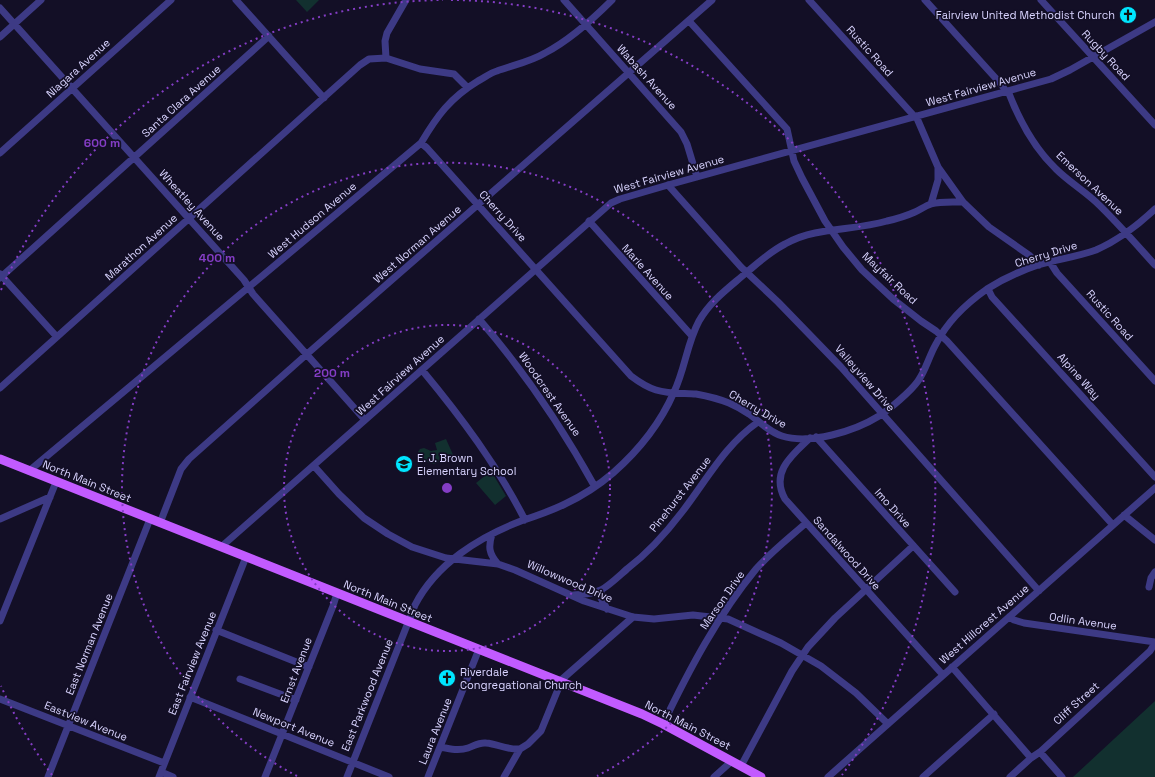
<svg xmlns="http://www.w3.org/2000/svg" width="1155" height="777" font-family="'Space Grotesk',sans-serif">
	<style>
		.green { fill: #12302f }
		.lines { fill: none; stroke-linecap: round; stroke-linejoin: round }
		.minor { stroke: #3d3a85; stroke-width: 7 }
		.major { stroke: #c25bff; stroke-width: 9 }
		.ring { fill: none; stroke: #843dc5; stroke-width: 2; stroke-dasharray: 2 4 }
		.labels { text-anchor: middle; dominant-baseline: central; stroke-width: 3.5; stroke-linejoin: round; paint-order: stroke }
		.poi-label { font-size: 11px; fill: #d9d4ff; stroke: #130f26; text-anchor: start }
		.street-label { font-size: 11px; fill: #d9d4ff; stroke: #130f26 }
		.centre { fill: #843dc5; stroke: #130f26; stroke-width: 2 }
		.ring-label { font-size: 12px; text-anchor: middle; font-weight: bold; fill: #843dc5; stroke: #130f26; stroke-width: 3.5; stroke-linejoin: round; paint-order: stroke }
	</style>
	<rect width="100%" height="100%" fill="#130f26"/>
	<path class="green" d="M296,0h23l-12,12z
		M446,439l8,18 -20,7 -5,-1 -10,-7 -1,-4 2,-3 4,-1 7,3 6,-1 -2,-7z
		M491,471l15,25 -11,9 -19,-22z
		M1155,701v76h-82z"/>
	<g class="lines">
		<path class="minor" d="M236,0l88,98
			M564,0l117,132 6,12 10,33
			M809,0l106,117
			M925,0l75,83 6,8
			M1041,0l114,125
			M0,8l244,272 9,14 112,126
			M689,21l98,108 7,32 8,17 23,43 18,26 19,23 31,29 28,22 15,10 11,10 166,184
			M0,37l41,-37
			M386,58l-1,-17 2,-8 19,-33
			M1008,91c11,29 25,56 48,78 12,12 27,21 40,33 21,20 40,42 59,63
			M916,116l22,51 25,35 26,25 40,28 10,10
			M421,143l6,5 204,228c8,6 15,11 25,14 13,4 27,3 40,4 11,2 23,5 33,9 7,3 14,7 20,11 11,8 20,18 33,22 28,9 73,-5 97,-20 11,-7 32,-25 39,-35 8,-11 11,-25 18,-37 11,-22 31,-41 51,-55 16,-10 33,-18 51,-24 19,-6 39,-8 58,-15 23,-10 41,-24 59,-41
			M0,153l171,-153
			M668,185l73,82 37,35 63,65 198,224
			M931,204l7,-24v-13
			M589,221l103,115
			M1050,262l7,11 98,108
			M0,274l57,63
			M0,278l269,-242
			M988,289l4,8 163,180
			M479,319c45,52 83,108 116,168
			M422,370c39,47 75,95 103,150
			M0,388l360,-323 9,-6 17,-1 34,11 34,5 13,13
			M816,437l139,155
			M810,438c-18,17 -40,34 -25,61l158,176
			M314,466l25,28 25,24 24,16 24,13 34,11 52,6 17,6 69,31 49,16 21,2 39,-4 35,4 53,24 40,23 35,27 32,31
			M29,471l392,-328c16,-27 29,-45 57,-62 6,-3 12,-8 19,-10 16,-6 33,-9 48,-18 25,-13 47,-33 67,-53
			M1124,515l31,25
			M0,519l50,-22
			M160,523l21,-54 8,-10 118,-105 405,-354
			M492,534c-4,13 -3,20 6,30
			M221,547l390,-344 9,-4 48,-14 383,-106 19,-9 85,-48
			M1149,587l2,-9 4,-6
			M601,590v8l6,11
			M574,595c8,-1 19,-1 27,-5 9,-5 18,-14 26,-21 21,-16 39,-36 55,-57 24,-31 43,-67 76,-90
			M1009,617l5,3 10,3 131,19
			M0,621l56,-139
			M216,630l93,37
			M952,667l79,91
			M240,679l56,21
			M560,681l73,-64
			M190,697l199,80
			M0,699l164,64
			M663,724c26,-54 55,-109 93,-155 15,-17 33,-31 50,-46
			M440,747c10,2 19,4 28,1 6,-2 11,-6 18,-5 12,1 21,7 34,6
			M1040,752l22,25
			M741,766l51,-95 16,-24 27,-29 78,-72
			M161,772l12,5
			M48,777l102,-258
			M159,777l87,-220
			M265,777l68,-171 4,-13
			M347,777l68,-172c21,-41 64,-68 106,-84 15,-5 30,-10 44,-17 17,-8 34,-19 48,-31 25,-22 48,-51 61,-81 11,-23 13,-49 25,-71 12,-21 31,-34 48,-49 12,-10 24,-21 38,-28 9,-5 20,-9 30,-11 24,-5 48,-5 72,-12 9,-2 19,-5 28,-9 5,-2 10,-6 16,-8 10,-3 22,-2 32,-2
			M428,777l51,-128
			M504,777l16,-28 8,-5 13,-13 20,-49
			M714,777l18,-16
			M828,777l327,-289
			M923,777l71,-63
			M1010,777l21,-19 9,-6 110,-101 5,-8"/>
		<path class="major" d="M0,459l642,255 21,10 98,53"/>
	</g>
	<g class="ring">
		<circle cx="447" cy="488" r="163"/>
		<path d="M297 776A325 325 0 1 1 597 776"/>
		<path d="M52 775A488 488 0 0 1 1 686M1 290A488 488 0 0 1 443 0M451 0A488 488 0 0 1 842 775"/>
	</g>
	<defs>
		<g id="church-disc" transform="scale(0.9)"><circle r="9.5" fill="#00e5ff" stroke="#130f26"/><path d="M-1.2-6h2.4v3.5h3.3v2.4h-3.3V6h-2.4V-.1h-3.3v-2.4h3.3Z" fill="#111"/></g>
		<g id="school-disc" transform="scale(0.9)"><circle r="9.5" fill="#00e5ff" stroke="#130f26"/><path d="M0-5L7-2L0 1L-7-2ZM-4 1L0 2.5L4 1V4Q0 6-4 4Z" fill="#111"/></g>
	</defs>
	<g fill-rule="evenodd">
		<use href="#church-disc" x="1128" y="15"/>
		<use href="#school-disc" x="404" y="464"/>
		<use href="#church-disc" x="447" y="678"/>
	</g>
	<g class="labels">
		<g class="poi-label">
			<text x="1115" y="15" text-anchor="end">Fairview United Methodist Church</text>
			<text x="417" y="458">E. J. Brown<tspan x="417" dy="13">Elementary School</tspan></text>
			<text x="460" y="672">Riverdale<tspan x="460" dy="13">Congregational Church</tspan></text>
		</g>
		<g class="street-label">
			<text transform="translate(870 51) rotate(48)">Rustic Road</text>
			<text transform="translate(1106 55) rotate(47)">Rugby Road</text>
			<text transform="translate(78 68) rotate(-42)">Niagara Avenue</text>
			<text transform="translate(647 77) rotate(48)">Wabash Avenue</text>
			<text transform="translate(981 87) rotate(-16)">West Fairview Avenue</text>
			<text transform="translate(181 101) rotate(-42)">Santa Clara Avenue</text>
			<text transform="translate(669 174) rotate(-16)">West Fairview Avenue</text>
			<text transform="translate(1090 183) rotate(43)">Emerson Avenue</text>
			<text transform="translate(192 205) rotate(48)">Wheatley Avenue</text>
			<text transform="translate(503 216) rotate(48)">Cherry Drive</text>
			<text transform="translate(312 220) rotate(-40)">West Hudson Avenue</text>
			<text transform="translate(417 244) rotate(-41)">West Norman Avenue</text>
			<text transform="translate(141 247) rotate(-42)">Marathon Avenue</text>
			<text transform="translate(1046 254) rotate(-17)">Cherry Drive</text>
			<text transform="translate(648 272) rotate(48)">Marie Avenue</text>
			<text transform="translate(890 278) rotate(43)">Mayfair Road</text>
			<text transform="translate(1110 315) rotate(48)">Rustic Road</text>
			<text transform="translate(400 375) rotate(-42)">West Fairview Avenue</text>
			<text transform="translate(1079 376) rotate(48)">Alpine Way</text>
			<text transform="translate(865 378) rotate(49)">Valleyview Drive</text>
			<text transform="translate(550 394) rotate(55)">Woodcrest Avenue</text>
			<text transform="translate(758 409) rotate(30)">Cherry Drive</text>
			<text transform="translate(87 481) rotate(22)">North Main Street</text>
			<text transform="translate(680 494) rotate(-52)">Pinehurst Avenue</text>
			<text transform="translate(893 508) rotate(48)">Imo Drive</text>
			<text transform="translate(847 553) rotate(48)">Sandalwood Drive</text>
			<text transform="translate(570 581) rotate(23)">Willowwood Drive</text>
			<text transform="translate(722 600) rotate(-55)">Marson Drive</text>
			<text transform="translate(388 601) rotate(22)">North Main Street</text>
			<text transform="translate(1083 621) rotate(8)">Odlin Avenue</text>
			<text transform="translate(984 624) rotate(-41)">West Hillcrest Avenue</text>
			<text transform="translate(89 644) rotate(-68)">East Norman Avenue</text>
			<text transform="translate(192 663) rotate(-68)">East Fairview Avenue</text>
			<text transform="translate(296 670) rotate(-69)">Ernst Avenue</text>
			<text transform="translate(367 695) rotate(-68)">East Parkwood Avenue</text>
			<text transform="translate(1076 703) rotate(-42)">Cliff Street</text>
			<text transform="translate(86 721) rotate(22)">Eastview Avenue</text>
			<text transform="translate(688 725) rotate(27)">North Main Street</text>
			<text transform="translate(294 727) rotate(22)">Newport Avenue</text>
			<text transform="translate(435 731) rotate(-68)">Laura Avenue</text>
		</g>
	</g>
	<circle cx="447" cy="488" r="6" class="centre"/>
	<g class="ring-label">
		<text x="102" y="147">600 m</text>
		<text x="217" y="262">400 m</text>
		<text x="332" y="377">200 m</text>
	</g>
</svg>
